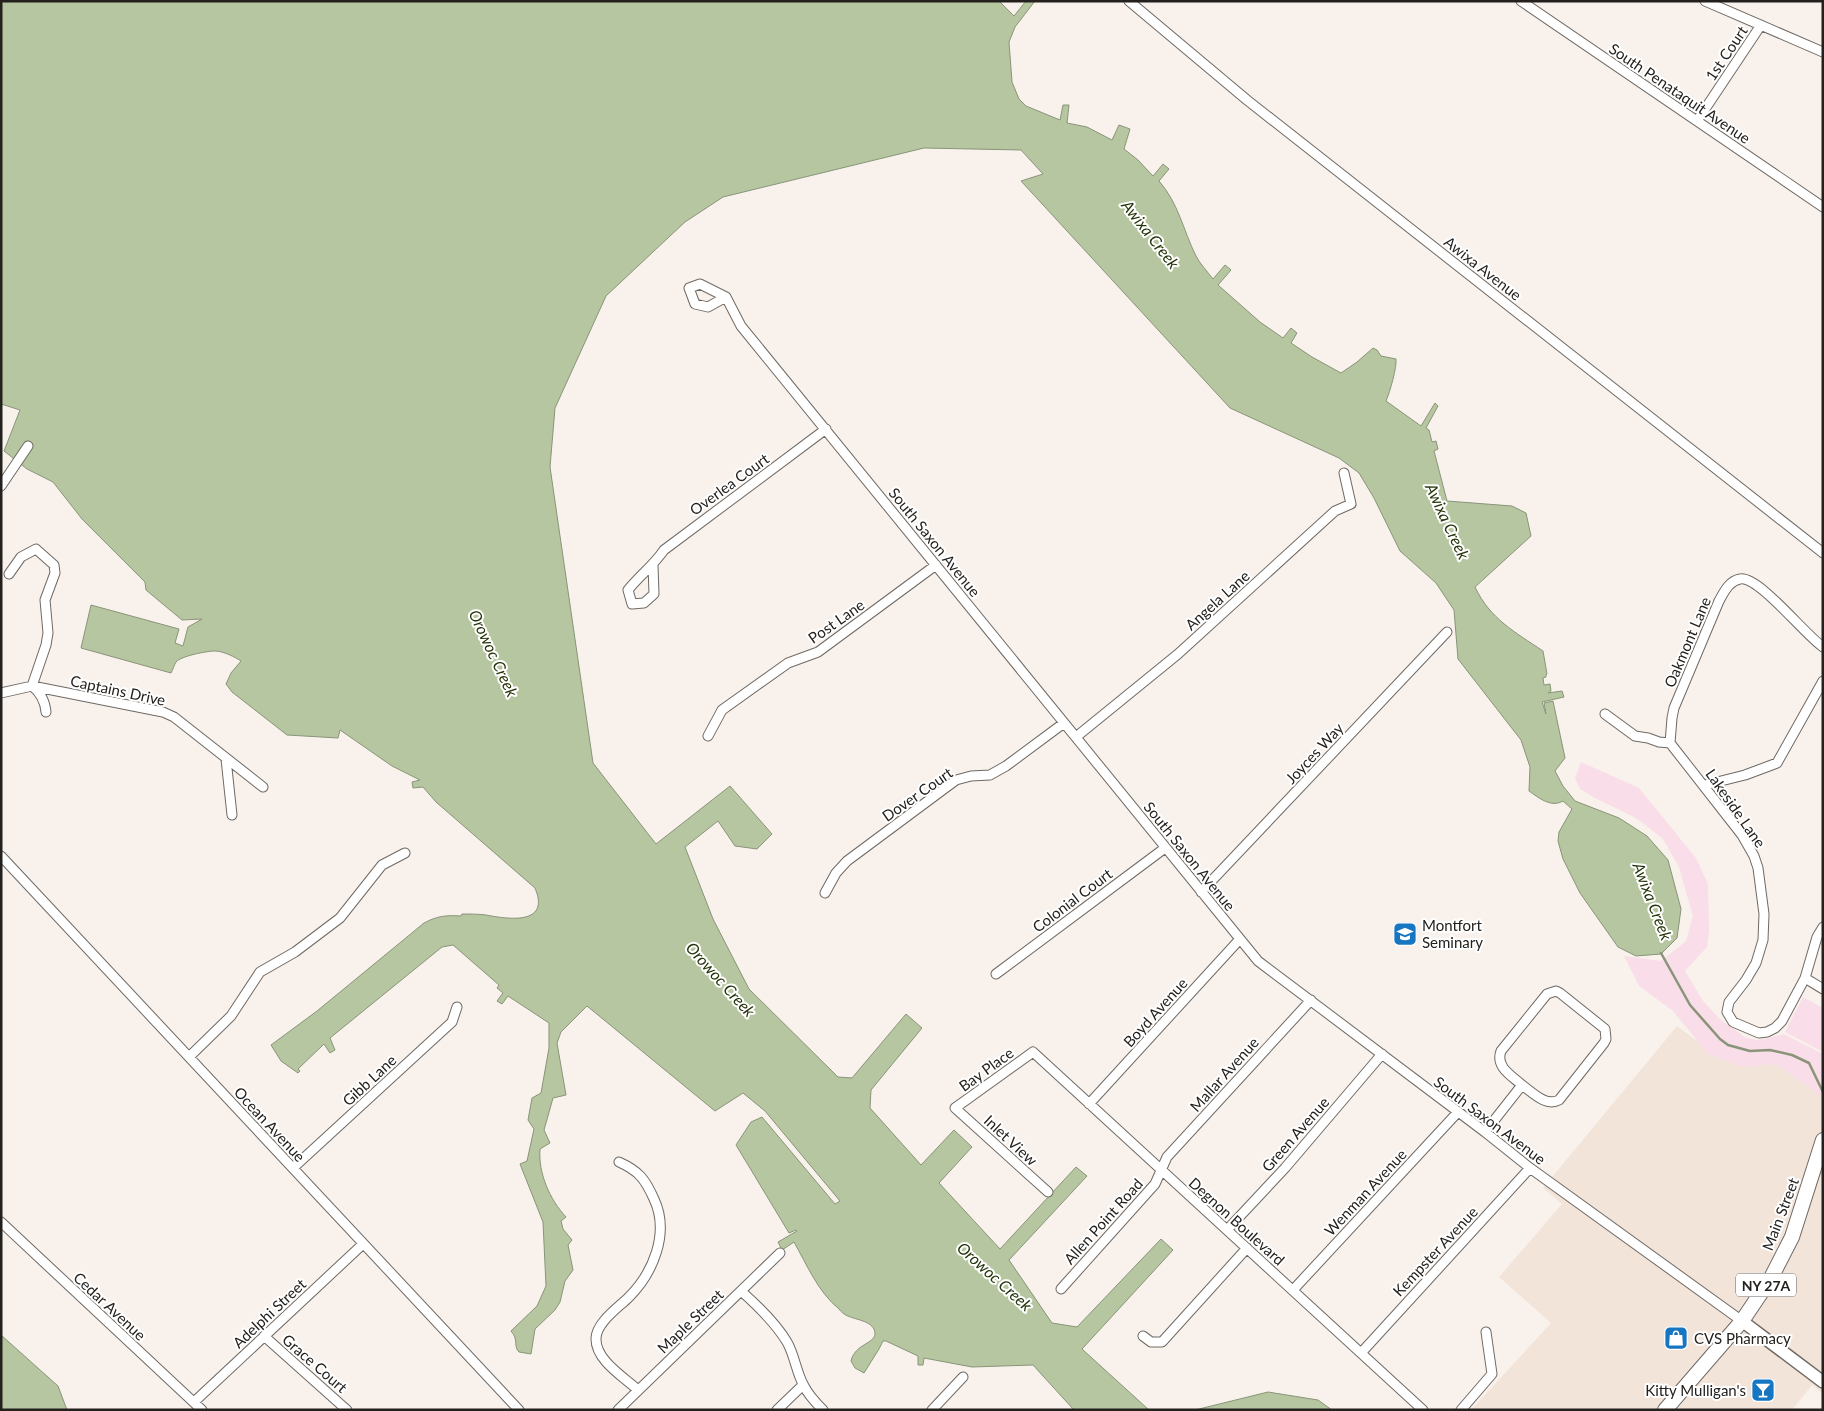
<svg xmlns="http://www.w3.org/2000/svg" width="1824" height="1411" font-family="Lato,sans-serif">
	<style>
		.built { fill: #f3e4da }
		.green { fill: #f9dde8 }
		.water { fill: #b5c6a0; stroke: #899479 }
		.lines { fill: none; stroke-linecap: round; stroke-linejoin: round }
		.stream { stroke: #899479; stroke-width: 2.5 }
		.minor-casing { stroke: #6f6964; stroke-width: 11 }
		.tertiary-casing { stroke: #6f6964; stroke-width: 14 }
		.primary-casing { stroke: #6f6964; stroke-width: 16 }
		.minor { stroke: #fff; stroke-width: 9 }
		.tertiary { stroke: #fff; stroke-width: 11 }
		.primary { stroke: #fff; stroke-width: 14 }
		.labels { text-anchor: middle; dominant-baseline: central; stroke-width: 4; stroke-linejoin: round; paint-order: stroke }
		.shield { fill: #fff; stroke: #656362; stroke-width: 1 }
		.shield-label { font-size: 14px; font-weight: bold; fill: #23201e }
		.street-label { font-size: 15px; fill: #23201e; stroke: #fff }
		.poi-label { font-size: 15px; fill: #23201e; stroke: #fff; text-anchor: start }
		.water-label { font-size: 16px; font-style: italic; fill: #253409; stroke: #fff }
	</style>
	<rect width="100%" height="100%" fill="#f9f2ec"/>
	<path class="built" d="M1677,1026l42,31 49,-2 55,37v302l-11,-9 -20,25h-321l80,-87 -52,-46 63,-73 -19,-16z"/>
	<path class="green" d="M1581,762l58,26 57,70 12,26 1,47 -2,16 -22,24 18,30 18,19 25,18 12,2 26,-6 39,20v35l-2,7 -45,-32 -33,3 -35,-13 -35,-43 -34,-25 -15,-30 37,5 25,-20 7,-25 -14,-49 -16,-28 -27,-21 -43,-21 -13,-8 -5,-11z
		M1803,997l20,11v44l-38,-20z"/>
	<path class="water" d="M1,1h998l15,15 12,-15h9l-20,26 -6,15 3,40 7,17 7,7 34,14 3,-15h6l-2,18 20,4 25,13 7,-15 11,4 -6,20 14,11 15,16 10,-12 6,5 -10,12c20,23 24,49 37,75 4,8 11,15 17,23l12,-14 6,5 -13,15 42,37 23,16 8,-10 6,5 -6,10 21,14 29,16 16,-11 16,-14 4,2 4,6 15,3c1,8 -6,33 -10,42l35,25 14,-23 3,3 -12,22 3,2 3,12 4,-1 2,8 -4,2 13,50 65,5 14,7 5,23 -56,51c15,32 40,45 68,64l4,23 -1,1v2l-3,1 1,7 6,-1 1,7 -3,2 14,-2 2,6 -22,5 4,12 -2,-11 9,-2 12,57 -10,13 8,15 12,15 44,17 28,18 21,24 13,49 -4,29 -16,16 -25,2 -18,-9 -38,-54 -17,-34 -5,-18 1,-9 13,-23 -9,-8c-12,7 -24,-3 -34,-10l1,-24 -9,-27 -63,-81 -4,-49 -18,-27 -36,-32 -26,-53 -15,-25 -20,-15 -109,-50 -209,-227 22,-7 -22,-24 -97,-2 -201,49 -38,25 -79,74 -51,112 -5,59 43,296 63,81 74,-58 42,48 -15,15 -22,-3 -17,-25 -33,26 28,72 36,70 89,88 14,1 54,-64 16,14 -51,62 -1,18 51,57 33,-35 18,17 -33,36 61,66 76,-82 11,9 -78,84 43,63 25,4 84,-88 12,11 -91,99 67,61h-75l-41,-45 -61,2 -48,-9 -1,7h-5v-9l-32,-15h-3l-4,8 -15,24 -9,-5 -4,-7c4,-17 23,-17 24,-27 0,-13 -19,-14 -27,-18 -3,-1 -7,-4 -9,-7 -21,-17 -32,-44 -45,-67l-12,8 -4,-8 19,-11 -1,-1 -7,3 -53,-88 15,-23 11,-5 73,87 5,-3 -75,-90 -22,-18 -28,18 -128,-105 -26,26 -4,11 9,52 -13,3 -9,32 6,13 -10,6c-2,24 10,51 26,68l-5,4 2,8 9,11 -4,5 5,25 -8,11 -5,21 -5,8 -20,19 -4,25 -12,-2c-6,-6 0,-12 -8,-21l26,-25 9,-20 -3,-64 -23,-58 7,-3 7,-32 -6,-9 4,-22 9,-5 8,-45v-25l-41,-27 -6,8 -5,-3 6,-8 -6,-5 2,-3 -46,-40 -11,2 -112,91 5,12 -5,3 -6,-9 -26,25 2,2 -2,2 -17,-12 -10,-16 46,-34 107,-88c13,-7 22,-8 37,-7l1,-2c8,0 16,0 24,1 21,4 65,11 49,-27l-99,-86 -13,-15 -10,1 -1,-6 8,-2 -28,-14 -52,-36 -2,8 -51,-3 -55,-43 -6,-8 5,-11 10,-12c-6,-4 -18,-10 -26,-10 -8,0 -34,5 -39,11 -2,3 -3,8 -5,11l-90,-25 10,-43 88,24 -4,14 8,3 5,-19 14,-8 -20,1 -36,-30 -1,-8 -63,-63 -29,-37 -26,-13 -23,-18 16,-41 -19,-6z
		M1,1335l57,51 9,24h-66z
		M1268,1392l50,8 14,10h-137z"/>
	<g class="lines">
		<path class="stream" d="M1661,953l29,52 30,34 8,6 22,6 20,-1 22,5 17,8 14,29"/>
		<g class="minor-casing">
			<path id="minor" d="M1129,1l118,99 576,453
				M1521,1l302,206
				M1705,1l118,51
				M1697,121l64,-96
				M726,297l-18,10 -13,-3 -6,-16 11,-4 26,13 15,29 517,635 227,171 45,36 212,153
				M1,486l27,-40
				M653,565l1,29 -10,9 -12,1 -4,-14c12,-15 25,-24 36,-40l162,-121
				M9,574l12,-17 15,-8 18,16 1,8 -10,27 3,33 -2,12 -14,41c9,7 13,15 14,26
				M1,693l31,-7 131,26 11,5 89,70
				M1605,714l30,22 13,2 11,4 11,1
				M708,736l14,-26 66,-47 30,-11 118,-87
				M1076,737l102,-83 157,-143 16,-7 -7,-31
				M1670,743l72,92 12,21 4,12 6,46 -1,26 -7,23 -10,17 -17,22 -2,10 6,10 26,11 8,-1 8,-4 7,-7 23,-43 12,-41 6,-10
				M1670,743l2,-25 2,-10 45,-107c5,-9 10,-20 21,-22 18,-4 65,56 83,68
				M226,759l6,56
				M1705,785l40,-10 32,-12 46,-82
				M1,856l518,554
				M1201,892l246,-260
				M825,893l11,-20 11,-12 109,-81 15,-4 19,-1 16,-9 58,-43
				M996,974l169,-126
				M1805,978l18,11
				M189,1057l42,-41 29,-44 35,-20 45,-34 42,-53 23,-12
				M1089,1104l151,-165
				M1485,1132l37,-47c11,8 24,22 37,15l45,-57 2,-4 -1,-10 -45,-36 -4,-2 -9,3 -46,57c-6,16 11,25 21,34
				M619,1162c20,9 26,17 35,37 16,34 -1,74 -25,98 -11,11 -32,25 -33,41 -1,22 28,39 42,52
				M293,1168l159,-146 5,-15
				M1048,1192l-93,-84 78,-56 390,358
				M1,1222l201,188
				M1227,1230l58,-62 97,-114
				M1061,1289l94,-105 12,-27 144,-157
				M1293,1290l165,-178
				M741,1291c17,15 34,31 46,51 8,14 9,30 17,44 4,8 12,17 19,24
				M264,1336l83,74
				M1143,1336l8,6h11l85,-94
				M1361,1353l169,-185
				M194,1402l169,-158
				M618,1410l162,-157
				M777,1410l26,-25
				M932,1410l31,-33
				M1461,1410l31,-36 -6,-42"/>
		</g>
		<g class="tertiary-casing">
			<path id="tertiary" d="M1742,1321l81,61"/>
		</g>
		<g class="primary-casing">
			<path id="primary" d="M1665,1410l77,-89 29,-43 21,-41 31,-97"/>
		</g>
		<use href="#minor" class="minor"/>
		<use href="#tertiary" class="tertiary"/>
		<use href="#primary" class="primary"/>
	</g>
	<defs>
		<g id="school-square" transform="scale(1.25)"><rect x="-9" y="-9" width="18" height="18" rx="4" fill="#1676c2" stroke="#fff"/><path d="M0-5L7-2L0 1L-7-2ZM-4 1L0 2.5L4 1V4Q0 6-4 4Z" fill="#fff"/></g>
		<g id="shop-square" transform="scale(1.25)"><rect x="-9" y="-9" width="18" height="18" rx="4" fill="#1676c2" stroke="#fff"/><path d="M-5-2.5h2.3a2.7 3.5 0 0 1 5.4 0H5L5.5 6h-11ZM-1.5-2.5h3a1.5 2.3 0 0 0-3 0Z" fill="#fff"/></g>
		<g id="bar-square" transform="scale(1.25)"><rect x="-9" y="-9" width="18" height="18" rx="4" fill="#1676c2" stroke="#fff"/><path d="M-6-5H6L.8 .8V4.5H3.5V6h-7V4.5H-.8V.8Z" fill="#fff"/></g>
	</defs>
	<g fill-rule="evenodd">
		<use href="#school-square" x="1405" y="934"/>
		<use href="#shop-square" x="1676" y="1338"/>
		<use href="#bar-square" x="1763" y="1390"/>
	</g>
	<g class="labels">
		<rect class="shield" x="1736" y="1273.5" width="60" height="23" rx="4"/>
		<g class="shield-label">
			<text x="1766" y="1285">NY 27A</text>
		</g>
		<g class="street-label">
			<text transform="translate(1726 53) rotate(-56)">1st Court</text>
			<text transform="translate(1680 93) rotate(34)">South Penataquit Avenue</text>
			<text transform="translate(1483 268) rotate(38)">Awixa Avenue</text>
			<text transform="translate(729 484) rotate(-36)">Overlea Court</text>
			<text transform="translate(935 542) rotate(51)">South Saxon Avenue</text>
			<text transform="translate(1217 600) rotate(-42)">Angela Lane</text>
			<text transform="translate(836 621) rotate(-35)">Post Lane</text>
			<text transform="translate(1687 642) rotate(-67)">Oakmont Lane</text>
			<text transform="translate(118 690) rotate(12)">Captains Drive</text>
			<text transform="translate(1314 753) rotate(-47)">Joyces Way</text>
			<text transform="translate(917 794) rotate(-35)">Dover Court</text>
			<text transform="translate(1736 808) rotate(55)">Lakeside Lane</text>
			<text transform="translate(1190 856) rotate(51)">South Saxon Avenue</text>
			<text transform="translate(1072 900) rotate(-37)">Colonial Court</text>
			<text transform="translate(1155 1012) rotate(-48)">Boyd Avenue</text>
			<text transform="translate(986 1069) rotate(-36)">Bay Place</text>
			<text transform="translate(1224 1074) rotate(-48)">Mallar Avenue</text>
			<text transform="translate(369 1080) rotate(-43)">Gibb Lane</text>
			<text transform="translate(1490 1120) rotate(37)">South Saxon Avenue</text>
			<text transform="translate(270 1124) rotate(47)">Ocean Avenue</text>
			<text transform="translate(1295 1134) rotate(-49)">Green Avenue</text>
			<text transform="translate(1011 1140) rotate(43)">Inlet View</text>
			<text transform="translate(1365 1192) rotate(-47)">Wenman Avenue</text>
			<text transform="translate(1780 1214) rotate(-69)">Main Street</text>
			<text transform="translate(1103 1221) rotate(-48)">Allen Point Road</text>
			<text transform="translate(1237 1221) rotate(42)">Degnon Boulevard</text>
			<text transform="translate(1435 1251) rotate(-47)">Kempster Avenue</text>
			<text transform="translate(110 1306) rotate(43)">Cedar Avenue</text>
			<text transform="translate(269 1313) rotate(-43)">Adelphi Street</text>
			<text transform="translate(690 1321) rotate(-44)">Maple Street</text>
			<text transform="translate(315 1363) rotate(41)">Grace Court</text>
		</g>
		<g class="poi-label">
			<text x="1422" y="925">Montfort<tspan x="1422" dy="17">Seminary</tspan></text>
			<text x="1694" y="1338">CVS Pharmacy</text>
			<text x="1746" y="1390" text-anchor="end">Kitty Mulligan's</text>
		</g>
		<g class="water-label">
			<text transform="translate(1151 234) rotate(52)">Awixa Creek</text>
			<text transform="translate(1448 521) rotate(65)">Awixa Creek</text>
			<text transform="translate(494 653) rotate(65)">Orowoc Creek</text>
			<text transform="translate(1653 901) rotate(69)">Awixa Creek</text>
			<text transform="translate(721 979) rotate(48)">Orowoc Creek</text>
			<text transform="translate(995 1276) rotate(42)">Orowoc Creek</text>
		</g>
	</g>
	<rect width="1824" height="1411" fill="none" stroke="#23201e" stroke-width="5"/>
</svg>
